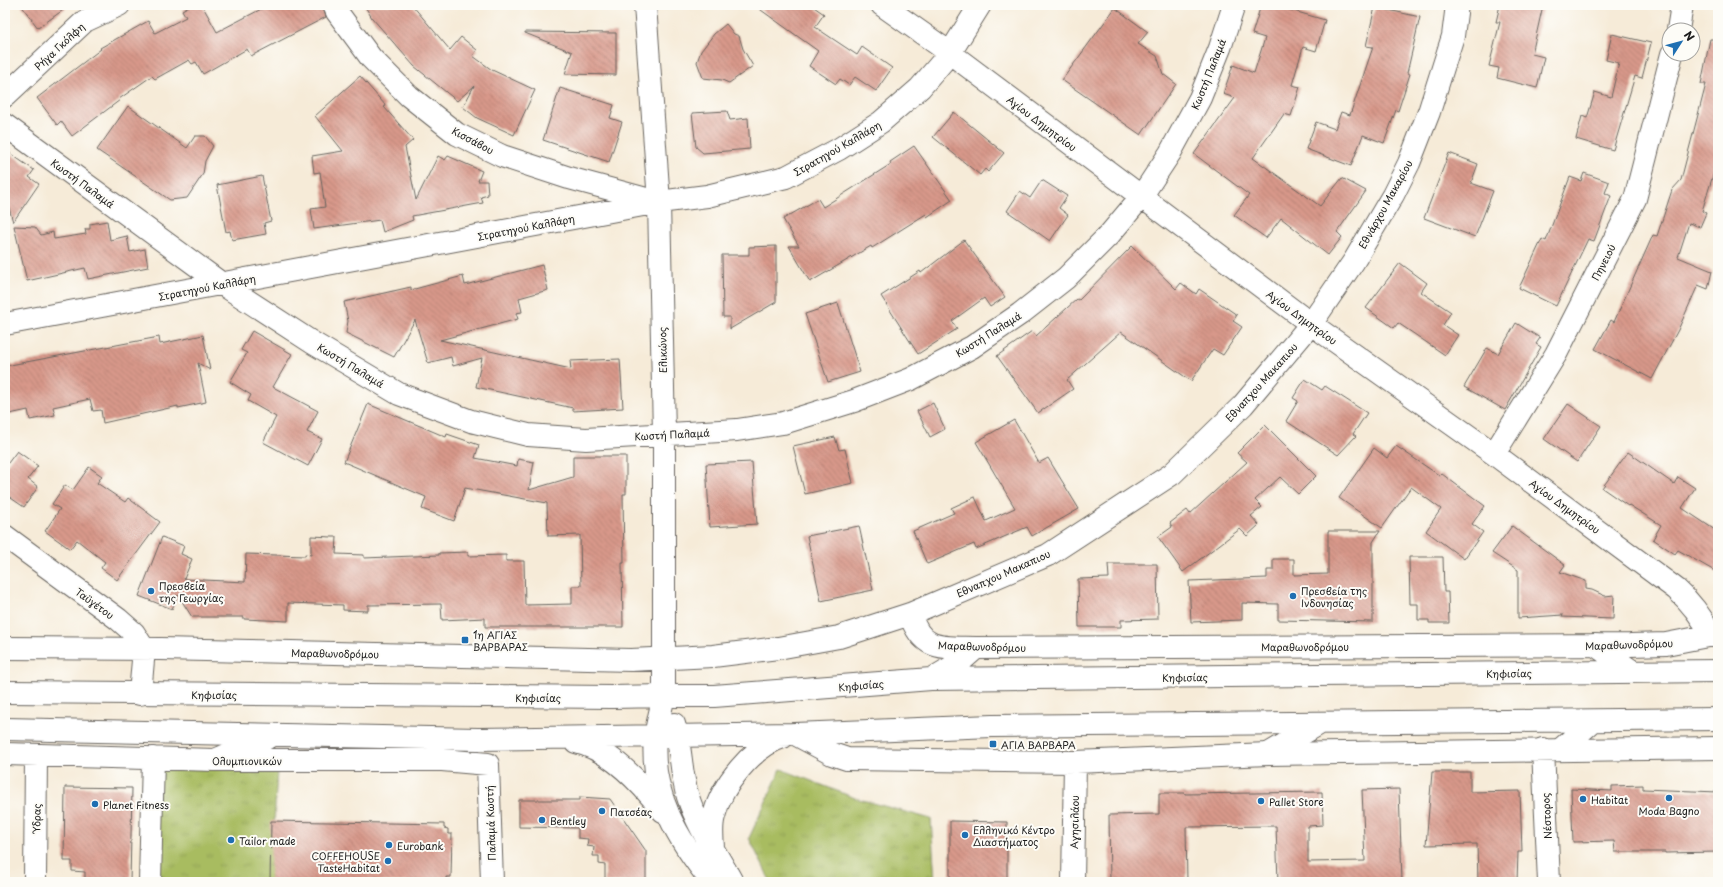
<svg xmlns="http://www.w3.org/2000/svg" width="1723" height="887" font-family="'Playpen Sans',sans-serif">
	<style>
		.park { fill: url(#park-tufts); stroke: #626c3e }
		.building { fill: url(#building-back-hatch) }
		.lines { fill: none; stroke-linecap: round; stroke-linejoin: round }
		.minor-casing { stroke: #68645e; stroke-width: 24 }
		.major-casing { stroke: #68645e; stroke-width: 24 }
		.minor { stroke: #fff; stroke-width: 22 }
		.major { stroke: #fff; stroke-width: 22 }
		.poi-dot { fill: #1f6fb2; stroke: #fdfcf7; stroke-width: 1.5 }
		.labels { text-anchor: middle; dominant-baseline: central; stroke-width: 4; stroke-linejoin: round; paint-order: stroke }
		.street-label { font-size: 10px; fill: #1c1c1c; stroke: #fdfcf7 }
		.poi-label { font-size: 10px; fill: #1c1c1c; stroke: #fdfcf7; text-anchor: start }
	</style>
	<defs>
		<pattern id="park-tufts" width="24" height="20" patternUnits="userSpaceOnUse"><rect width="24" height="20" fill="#a8bc61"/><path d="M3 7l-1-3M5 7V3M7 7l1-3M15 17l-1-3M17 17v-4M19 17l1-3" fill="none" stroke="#90a154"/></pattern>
		<pattern id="building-back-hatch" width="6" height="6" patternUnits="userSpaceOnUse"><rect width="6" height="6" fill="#d8988a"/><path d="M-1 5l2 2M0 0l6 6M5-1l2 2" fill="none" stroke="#ae7b70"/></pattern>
	</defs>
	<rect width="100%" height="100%" fill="#fdfcf7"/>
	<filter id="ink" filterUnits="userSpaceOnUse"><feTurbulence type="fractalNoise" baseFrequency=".025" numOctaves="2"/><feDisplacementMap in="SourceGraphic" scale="8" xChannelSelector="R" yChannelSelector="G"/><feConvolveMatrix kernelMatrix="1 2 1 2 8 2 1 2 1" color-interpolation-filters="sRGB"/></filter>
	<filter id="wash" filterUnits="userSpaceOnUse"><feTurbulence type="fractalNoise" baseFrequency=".012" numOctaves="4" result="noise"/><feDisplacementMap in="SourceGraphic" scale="16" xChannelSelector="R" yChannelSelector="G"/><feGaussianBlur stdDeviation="0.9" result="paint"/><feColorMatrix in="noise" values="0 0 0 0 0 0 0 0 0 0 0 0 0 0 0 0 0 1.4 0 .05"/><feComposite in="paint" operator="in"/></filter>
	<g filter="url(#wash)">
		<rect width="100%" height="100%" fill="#f6ebd8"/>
		<path class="park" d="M153,758l124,12 -6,112h-121z
			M781,769l74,29 76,21 4,63h-164l-22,-44z"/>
		<g id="blocks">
			<path class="building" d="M21,5h49l-32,23z
				M191,5h11l15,27 52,-27h53l4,12 -75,39 -4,-7 -44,25 -7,-12 -4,2 -3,-4 -34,19 -3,-3 -33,23 1,1 -48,36 -11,-15 -4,4 -20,-27 64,-49 -1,-1 48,-27 7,12 31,-16 -4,-7z
				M364,5h48l38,45 11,-13 16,13 -4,6 19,14 43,20 -21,45 -37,-17 -14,-11 11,-21 -17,15 -43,-35 -42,-48z
				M754,5h57l13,9 -9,13 42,28 5,-8 30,21 -16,23 -21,-14 -6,8 -9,-6 -4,5 -27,-18 9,-15z
				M1261,5h12l52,15 -9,31 -13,-4 -11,38 8,2 -9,29 -7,-2 -31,44 67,48 22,-28 24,13 -29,41 5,5 -14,18 -47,-37 -15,20 -32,-23 15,-20 -55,-41 41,-56 -12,-4 10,-29 21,8 11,-35 -13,-4z
				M1500,5h43l-11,49 12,3 -7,31 -40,-10 2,-10 -10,-2 11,-44h-4z
				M1375,7l45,10 -13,56 3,1 -12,37 -2,-1 -12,33 -21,-8 -12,31 -45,-17 10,-27 19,7 6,-17 9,3 23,-68 -7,-1z
				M1115,8l33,24 -10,12 19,12 6,18 13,10 -35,51 -79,-55z
				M726,24l8,10 5,2 4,13 10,17 -24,17 -7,-3 -19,-2 -6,-16 4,-11 13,-17z
				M525,32l91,1v42l-51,-1 7,-22 -47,-19z
				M1612,34l39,9 -9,35 -7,-2 -22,74 -37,-11 6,-23 5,2 8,-26 16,5 8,-34 -13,-3z
				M1710,39h8v134l-4,-1 -12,39 4,2 -6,14 -11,-4 -11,34 34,14 -4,18 -10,-4 -20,45 -26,49 -57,-30 16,-29 3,2 39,-87 4,1 15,-46 9,-10 25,-96h-5z
				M360,76l26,30 -2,1 29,33 -8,7 11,53 22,-44 7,4 3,-4 34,15 -4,10h9l1,14 -7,2 2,6 -71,13 1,4 -30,12 -3,-12 -66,9 -3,-20 14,-2 -5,-35 -6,1 -2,-17 31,-5 -28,-35z
				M560,88l54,17 -4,13 12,4 -13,40 -66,-22z
				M128,106l59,42 8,-12h10l8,10 -8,15 -2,13 -16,24 -17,2 -73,-50z
				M727,111l3,9 18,-2 2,31 -47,4 -7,-6 -4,-34z
				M954,112l50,41 -16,19 -3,-3 -5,6 -47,-38z
				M914,146l38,54 -25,17 -1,-3 -54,34 -1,-2 -61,36 -21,-36h10l-16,-27 35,-20 5,8 68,-43 -1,-2z
				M5,150l29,20 -5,7 10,7 -26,38 -4,-14 -4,6z
				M1449,153l29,11 -7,19 22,8 -18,46 -51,-19z
				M1584,173l25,9 -4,11 6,3 -17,45 -6,-2 -32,67 -37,-18 23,-49 4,2 24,-64 11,4z
				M262,176l9,45 -7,2 2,11 -34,6 -2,-9 -4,1 -9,-47z
				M1042,180l25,16 -8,12 9,7 -18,26 -43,-30 13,-20 10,7z
				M107,221l3,19 17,-4 3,16 15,-3 3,18 -60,12 -3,-11 -58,13 -13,-55 21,1 6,8 12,-3 1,7 32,-5 -1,-5h5v-5z
				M964,240l41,57 -15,10 -6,-9 -32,23 5,8 -39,25 -37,-58 39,-25 1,2z
				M776,246v56l-46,27v-12h-7l-1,-62h27v-8z
				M1132,246l44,43 5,-6 15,11 3,-5 38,26 -4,6 9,6 -19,28 -10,-6 -22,32 -70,-49 -54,48 6,9 -35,24 -41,-57 35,-25 4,5 41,-37 2,1z
				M1400,263l27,20 -6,9 30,20 -8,13 15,10 -13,20 -47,-32 -4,5 -28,-20z
				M542,265l6,25 -29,8 3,14 -6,1 2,6 -78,21 131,29 -1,-8 50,-2 3,49 -50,3v-3l-97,-21 6,-29 -29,8 -2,-9 -23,6 -13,-43 -21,37 -48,-24 2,-12 -4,-19 67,-15v3l52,-14 2,9z
				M838,303l22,69 -32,10 -23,-68z
				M1516,323l24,15 -4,6 5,3 -36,63 -41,-23 23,-39 11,6z
				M252,331l40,23 -19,33 45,24 -11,21 15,7 -14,27 -45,-24 13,-25 -28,-16 3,-6 -21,-13 17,-29 -6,-3z
				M203,335l7,35 -12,-7 8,39 -28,6v-2l-75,17 -2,-13 -8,1 -3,-12 -37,8 2,8 -25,5 -2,-10 -23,5v-49l154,-29 1,7z
				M1305,379l17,11 3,-4 42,27 -14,21 3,2 -18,19 -52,-34 12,-20 -5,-3z
				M933,403l12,26 -15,8 -13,-26z
				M368,404l78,33 1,-3 32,11 -4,13 42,8 1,-7 16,3 -5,28 44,-13v-21h53v38h-3l1,69h-2l1,64h-138v-9l-43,2 -1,-16 -73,1v6l-25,-1v-5l-55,-2v18l-44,-2v-2h-52l-14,-22 -6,14 -33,-13 23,-59 22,9 -3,8 11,5 -8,20 61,3 1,-28 59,2v-2l6,1v-19l21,1h5l-1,17 28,1v3l75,-3v-2l29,-1v4l38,-1v6h18l1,44 47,-1v-18h9l-1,-51 -32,1 -1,-33 -82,-15 -11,33 -32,-12 4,-12 -82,-35z
				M1568,404l33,22 -24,36 -33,-23z
				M1014,420l25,43 9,-5 31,51 -47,27 -5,-9 -51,22 -2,-5 -47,20 -14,-33 41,-18 -3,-5 24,-11 11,24 29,-13 -39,-66z
				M1265,425l51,51 -18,18 -18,-17 -25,23 7,7 -11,9 8,9 -12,11 -7,-7 -57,43 -25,-35 14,-10 -2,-4 17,-13 3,4 57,-52 -10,-9z
				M835,437l4,13 6,-1 8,34 -48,11 -12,-48z
				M1396,446l44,30 2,-2 43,32 -13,18 11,8 -19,27 -38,-28 15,-22 -30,-22 -29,41 -43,-30 35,-50 13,10z
				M17,451l21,15 -10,13 10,8 -14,20 -19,-13v-27z
				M1628,452l46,32 4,-7 17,11 -13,20 36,24v41l-40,-23 -3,4 -22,-15 8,-14 -32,-20 -1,1 -26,-18z
				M752,462l5,62 -47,3 -4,-63z
				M89,467l13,9 -5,7 28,19 3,-4 32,24 -43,58 -16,-12 4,-6 -28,-22 -7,9 -25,-18 15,-22 -8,-5 13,-19 8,5z
				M859,526l14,64 -52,11 -14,-65z
				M1512,526l53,39 -5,7 26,9v8l6,1 13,6 9,-1 -1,24 -51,-2 1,-2 -45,3v-48l-26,-17z
				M1328,531h52l-7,11v80l-95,-2v-16l-36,-1v17l-51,2 -2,-41 78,-3v-8h6v-11h21v16l34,-1z
				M1409,557h34l1,35h4l1,31h-20v-3h-11v-16h-8z
				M1108,564h49l1,55 -37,1v7h-42l-1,-48 31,-1z
				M1432,772h38v20l50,-1 2,61h-4l-1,30h-39l-1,-38 -51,1z
				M1643,785v4l75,3v60l-53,1v-1h-50l-1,-11 -41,1 -2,-53 41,2v-5z
				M65,787l67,1 -2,94h-45v-10l-13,-1v-10h-8z
				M1399,789l3,93h-124l-2,-56 -90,1 1,55h-77l-1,-67 50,-1v-21h26v1l137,-2 1,33 -15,1v36l57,-1 -3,-71z
				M580,797l30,2 36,52v31h-41v-17l-6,-1v-8h-6l1,-9 -7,-1 1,-7 -10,-1v-10l-59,-1v-27h61z
				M271,821l173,3v4l4,1v5h4l-1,43h-5v4l-3,1h-173z
				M950,821l57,1v60h-57z"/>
		</g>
	</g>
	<g filter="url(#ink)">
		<use href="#blocks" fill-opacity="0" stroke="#68645e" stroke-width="1"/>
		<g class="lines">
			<g class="minor-casing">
				<path id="minor" d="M334,5l3,7 34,46 38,38 48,38 45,22 67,22 85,23
					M645,5l14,197 5,232v262
					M882,5l68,48 361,271 183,130 182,135c16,14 26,28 36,47
					M1678,30l4,-25
					M5,96l80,-75 34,-16
					M5,125l217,159 91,59 86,51 72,27 57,14 58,4 151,-9 46,-7 71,-22 57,-22 61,-32 48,-33 46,-36 43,-43 32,-38 29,-44 30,-55 20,-50 14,-43
					M5,324l654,-122 48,-6 79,-19 53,-28 42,-27 39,-34 30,-35 30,-48
					M1494,454l62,-100 79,-155 37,-145
					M5,536l113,83 16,14 10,16 -4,45
					M910,614c12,38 32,33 66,34l654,-3 36,-1 52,-10
					M5,648l156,1 470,11 82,-4 65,-8 61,-11 71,-23 138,-59 124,-81 71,-69 68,-81 43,-63 39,-66 16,-32 20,-51 24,-76 4,-31
					M795,734l37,20 15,5 228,3 193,-8 450,-6
					M1543,749l6,133
					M5,754l210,6h227l46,4 4,118
					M35,882l1,-127
					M150,882l3,-124
					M1073,882l2,-120"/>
			</g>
			<g class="major-casing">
				<path id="major" d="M1595,645l37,26
					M932,679l28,-17 16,-14
					M5,692l607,5 52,-1h50l217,-17 787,-8
					M664,696c-3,13 -7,28 -9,42 -5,56 23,102 57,144
					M674,724c8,23 6,49 14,73 10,31 29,57 44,85
					M5,729l473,10 317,-5 197,-8 726,-7
					M576,742c35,8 65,41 87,69
					M1561,749l32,-28
					M1268,754l51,-30
					M215,760l52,-22
					M713,847c-1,-11 -2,-21 1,-31 7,-30 39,-70 69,-79"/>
			</g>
			<use href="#minor" class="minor"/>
			<use href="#major" class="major"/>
		</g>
	</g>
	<g class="poi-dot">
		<circle cx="151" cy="591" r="4"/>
		<circle cx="1293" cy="596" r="4"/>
		<rect x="461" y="636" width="8" height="8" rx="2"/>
		<rect x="989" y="740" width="8" height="8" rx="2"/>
		<circle cx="1669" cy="798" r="4"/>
		<circle cx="1583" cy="799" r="4"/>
		<circle cx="1261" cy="801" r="4"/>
		<circle cx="95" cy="804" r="4"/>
		<circle cx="602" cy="811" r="4"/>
		<circle cx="542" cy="820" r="4"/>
		<circle cx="965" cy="835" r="4"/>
		<circle cx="231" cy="840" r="4"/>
		<circle cx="389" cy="845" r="4"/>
		<circle cx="388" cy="861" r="4"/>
	</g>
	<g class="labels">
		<g class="street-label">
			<text transform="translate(59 46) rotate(-43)">Ρήγα Γκόλφη</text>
			<text transform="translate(1208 74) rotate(-68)">Κωστή Παλαμά</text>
			<text transform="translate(1042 123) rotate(37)">Αγίου Δημητρίου</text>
			<text transform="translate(473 140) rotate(28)">Κισσάβου</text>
			<text transform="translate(837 148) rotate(-30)">Στρατηγού Καλλάρη</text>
			<text transform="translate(83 183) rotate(36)">Κωστή Παλαμά</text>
			<text transform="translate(1385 204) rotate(-61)">Εθνάρχου Μακαρίου</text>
			<text transform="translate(526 227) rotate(-11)">Στρατηγού Καλλάρη</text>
			<text transform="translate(1603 262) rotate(-63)">Πηνειού</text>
			<text transform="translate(207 287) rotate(-11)">Στρατηγού Καλλάρη</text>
			<text transform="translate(1302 317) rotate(36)">Αγίου Δημητρίου</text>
			<text transform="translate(988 334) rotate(-32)">Κωστή Παλαμά</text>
			<text transform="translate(662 350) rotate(-91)">Ελικώνος</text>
			<text transform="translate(351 365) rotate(31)">Κωστή Παλαμά</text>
			<text transform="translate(1261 382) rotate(-48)">Εθναπχου Μακαπιου</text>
			<text transform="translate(672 434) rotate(-3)">Κωστή Παλαμά</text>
			<text transform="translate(1565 506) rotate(36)">Αγίου Δημητρίου</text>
			<text transform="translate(1003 573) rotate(-24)">Εθναπχου Μακαπιου</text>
			<text transform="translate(95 603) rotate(36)">Ταϋγέτου</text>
			<text transform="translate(1629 644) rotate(-2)">Μαραθωνοδρόμου</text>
			<text transform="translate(982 646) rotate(2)">Μαραθωνοδρόμου</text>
			<text x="1305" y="646">Μαραθωνοδρόμου</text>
			<text transform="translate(335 653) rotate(1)">Μαραθωνοδρόμου</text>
			<text transform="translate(1509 673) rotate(-1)">Κηφισίας</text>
			<text transform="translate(1185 677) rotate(-1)">Κηφισίας</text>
			<text transform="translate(861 685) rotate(-5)">Κηφισίας</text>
			<text x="214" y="694">Κηφισίας</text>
			<text x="538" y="697">Κηφισίας</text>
			<text x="247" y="760">Ολυμπιονικών</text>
			<text transform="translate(1546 816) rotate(-93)">Νέστορος</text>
			<text transform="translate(36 818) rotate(-89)">Ύδρας</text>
			<text transform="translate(1074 822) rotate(-89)">Αγησιλάου</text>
			<text transform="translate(490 823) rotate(-92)">Παλαμά Κωστή</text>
		</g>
		<g class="poi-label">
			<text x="159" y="585">Πρεσβεία<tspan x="159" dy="12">της Γεωργίας</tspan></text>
			<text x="1301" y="590">Πρεσβεία της<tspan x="1301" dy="12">Ινδονησίας</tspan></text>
			<text x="473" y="634">1η ΑΓΙΑΣ<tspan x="473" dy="12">ΒΑΡΒΑΡΑΣ</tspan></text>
			<text x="1001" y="744">ΑΓΙΑ ΒΑΡΒΑΡΑ</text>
			<text x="1591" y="799">Habitat</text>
			<text x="1269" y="801">Pallet Store</text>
			<text x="103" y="804">Planet Fitness</text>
			<text x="1669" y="810" text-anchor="middle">Moda Bagno</text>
			<text x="610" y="811">Πατσέας</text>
			<text x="550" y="820">Bentley</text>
			<text x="973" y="829">Ελληνικό Κέντρο<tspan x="973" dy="12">Διαστήματος</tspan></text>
			<text x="239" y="840">Tailor made</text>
			<text x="397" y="845">Eurobank</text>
			<text x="380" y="855" text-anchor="end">COFFEHOUSE<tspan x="380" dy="12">TasteHabitat</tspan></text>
		</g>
	</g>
	<rect width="1723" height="887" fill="none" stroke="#fdfcf7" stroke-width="20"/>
	<g transform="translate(1681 42) rotate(54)"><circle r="19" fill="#fdfcf7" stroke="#a3a29f"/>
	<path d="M0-3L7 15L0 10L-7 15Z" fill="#1f6fb2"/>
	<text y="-6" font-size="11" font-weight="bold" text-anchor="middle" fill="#1c1c1c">N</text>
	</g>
</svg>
